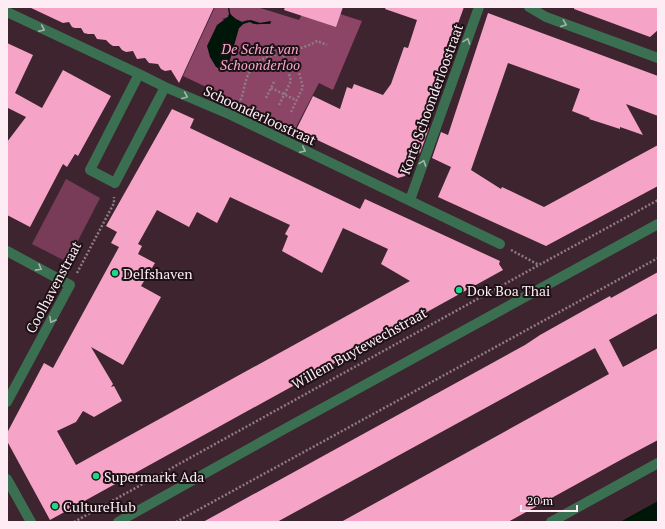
<svg xmlns="http://www.w3.org/2000/svg" width="665" height="529" font-family="'PT Serif',serif">
	<style>
		.green { fill: #783c58 }
		.forest { fill: #8d4567 }
		.water { fill: #001609 }
		.building { fill: #f5a4c8; fill-rule: evenodd }
		.lines { fill: none; stroke-linecap: round; stroke-linejoin: round }
		.path { stroke: #907a84; stroke-width: 2.5; stroke-dasharray: 2 2; stroke-linecap: butt }
		.minor { stroke: #3b6f52; stroke-width: 10 }
		.oneway { stroke: #a6b4ab }
		.poi-dot { fill: #1ad988; stroke: #1d1116; stroke-width: 1.5 }
		.labels { text-anchor: middle; dominant-baseline: central; stroke-width: 4; stroke-linejoin: round; paint-order: stroke }
		.park-label { font-size: 14px; font-style: italic; fill: #fba8cd; stroke: #1d1116 }
		.street-label { font-size: 14px; fill: #fdecf3; stroke: #1d1116 }
		.poi-label { font-size: 14px; fill: #fdecf3; stroke: #1d1116; text-anchor: start }
	</style>
	<rect width="100%" height="100%" fill="#3d242f"/>
	<path class="green" d="M66,179l34,19 -33,64 -35,-18z"/>
	<path class="forest" d="M215,7h13l1,7 -1,3 -6,2 17,9 7,-6h4l4,2h16l1,-2 -11,1 -13,-3 -5,2c-8,-3 -12,-6 -13,-15h28l42,13 7,-13h12l44,14 -29,69 -14,-7 -24,46 -112,-53z"/>
	<path class="water" d="M228,7h1l1,7 6,5 6,3 9,-2 9,3 11,-2 -1,3c-8,-1 -13,2 -20,-2l-7,2 -4,4 -11,39 -6,3 -6,-3 -6,-10 -3,-11 10,-21 11,-8 1,-3z
		M658,501v21h-38z"/>
	<path class="building" d="M29,7h185l-35,76 -8,-13 -6,1 -4,-2 -3,-5 -9,-1 -4,-5 -8,1 -4,-8 -7,1 -4,-2 -3,-4h-6l-3,-2 -4,-4 -9,-1 -3,-5h-6l-4,-1 -3,-5h-6l-3,-1 -3,-5 -6,1z
		M285,7h58l-7,20 -52,-17z
		M386,7h78l-8,22 -2,-1 -33,97 8,3 -9,25 -10,7 -5,16 -7,2 -102,-48 17,-34 27,13 7,-22 5,2 2,-5 29,11 8,-11 13,-37 4,1 9,-28 -32,-11z
		M574,7h84v23l-8,7 -76,-28z
		M488,13l170,63v40l-32,-12 17,31 -23,-8v2l-31,-10 1,-1 -18,-7 8,-22 -72,-26 -37,107 30,19 1,-2 42,20 114,-62v41l-112,60 -108,-49 13,-30 -19,-9 9,-26 7,3z
		M7,43l26,12 -18,38 27,15 21,-38 48,26 -33,60 -3,-2 -8,13 -4,-3 -33,63 -23,-12v-73l19,-25 -18,-9 -1,2z
		M172,109l22,10 -4,9 170,81 5,-10 135,62 -1,3 4,6 -453,250 -43,-79v-8l37,-70 9,5 66,-121 -8,-4 6,-11 -11,-6zM230,197l60,28 -5,9 3,2 -6,15 40,22 21,-45 45,21 -7,15 29,17 -334,184 -19,-34 19,-9 7,-11 11,6 28,-16 -8,-15 -3,1 2,-3 -22,-37 32,18 38,-68 -20,-11 14,-23 -17,-9 4,-8 -4,-2 19,-34 32,17 8,-15 20,11z
		M658,272v41l-49,27 14,27 35,-19v92l-32,17 -118,65h-167l268,-148 -14,-26 -318,174h-74l322,-177 15,-10 50,-28 20,-11 1,2z"/>
	<g class="lines">
		<path class="path" d="M271,88l25,12
			M266,98l9,-18
			M239,104c5,-10 5,-23 11,-33 9,-16 28,-16 44,-21 8,-2 16,-5 23,-9l10,4
			M279,105l12,-24 -8,-28
			M291,112l12,-25 -10,-36
			M511,250l28,15
			M77,273l37,-70v-6
			M74,522l465,-257 119,-65
			M176,522l482,-264"/>
		<path class="minor" d="M529,7l17,10 112,41
			M7,12l132,62 26,13 66,28 269,129
			M139,74l-49,96 25,13 50,-96
			M410,200l69,-193
			M7,251l63,34 -63,117
			M7,479l24,43
			M118,522l161,-90 379,-208
			M551,522l107,-59"/>
	</g>
	<defs><path id="oneway-chevron" d="M-2-3.5L2.5 0L-2 3.5" fill="none" stroke-width="1.6" stroke-linecap="round" stroke-linejoin="round"/></defs>
	<g class="oneway">
		<use href="#oneway-chevron" transform="translate(564 24) rotate(20)"/>
		<use href="#oneway-chevron" transform="translate(42 29) rotate(25)"/>
		<use href="#oneway-chevron" transform="translate(467 41) rotate(-70)"/>
		<use href="#oneway-chevron" transform="translate(185 96) rotate(23)"/>
		<use href="#oneway-chevron" transform="translate(303 150) rotate(25)"/>
		<use href="#oneway-chevron" transform="translate(423 163) rotate(-70)"/>
		<use href="#oneway-chevron" transform="translate(39 268) rotate(29)"/>
		<use href="#oneway-chevron" transform="translate(52 320) rotate(119)"/>
	</g>
	<g class="poi-dot">
		<circle cx="115" cy="273" r="4"/>
		<circle cx="459" cy="290" r="4"/>
		<circle cx="96" cy="476" r="4"/>
		<circle cx="55" cy="506" r="4"/>
	</g>
	<g class="labels">
		<g class="park-label">
			<text x="260" y="48">De Schat van<tspan x="260" dy="16">Schoonderloo</tspan></text>
		</g>
		<g class="street-label">
			<text transform="translate(431 99) rotate(-70)">Korte Schoonderloostraat</text>
			<text transform="translate(260 115) rotate(25)">Schoonderloostraat</text>
			<text transform="translate(53 287) rotate(-62)">Coolhavenstraat</text>
			<text transform="translate(359 348) rotate(-29)">Willem Buytewechstraat</text>
		</g>
		<g class="poi-label">
			<text x="123" y="273">Delfshaven</text>
			<text x="467" y="290">Dok Boa Thai</text>
			<text x="104" y="476">Supermarkt Ada</text>
			<text x="63" y="506">CultureHub</text>
		</g>
	</g>
	<rect width="665" height="529" fill="none" stroke="#fdecf3" stroke-width="16"/>
	<path d="M521 505v6h56v-6" fill="none" stroke="#fdecf3" stroke-width="2"/>
	<text x="527" y="505" font-size="12" fill="#fdecf3" stroke="#1d1116" stroke-width="3" paint-order="stroke">20 m</text>
</svg>
